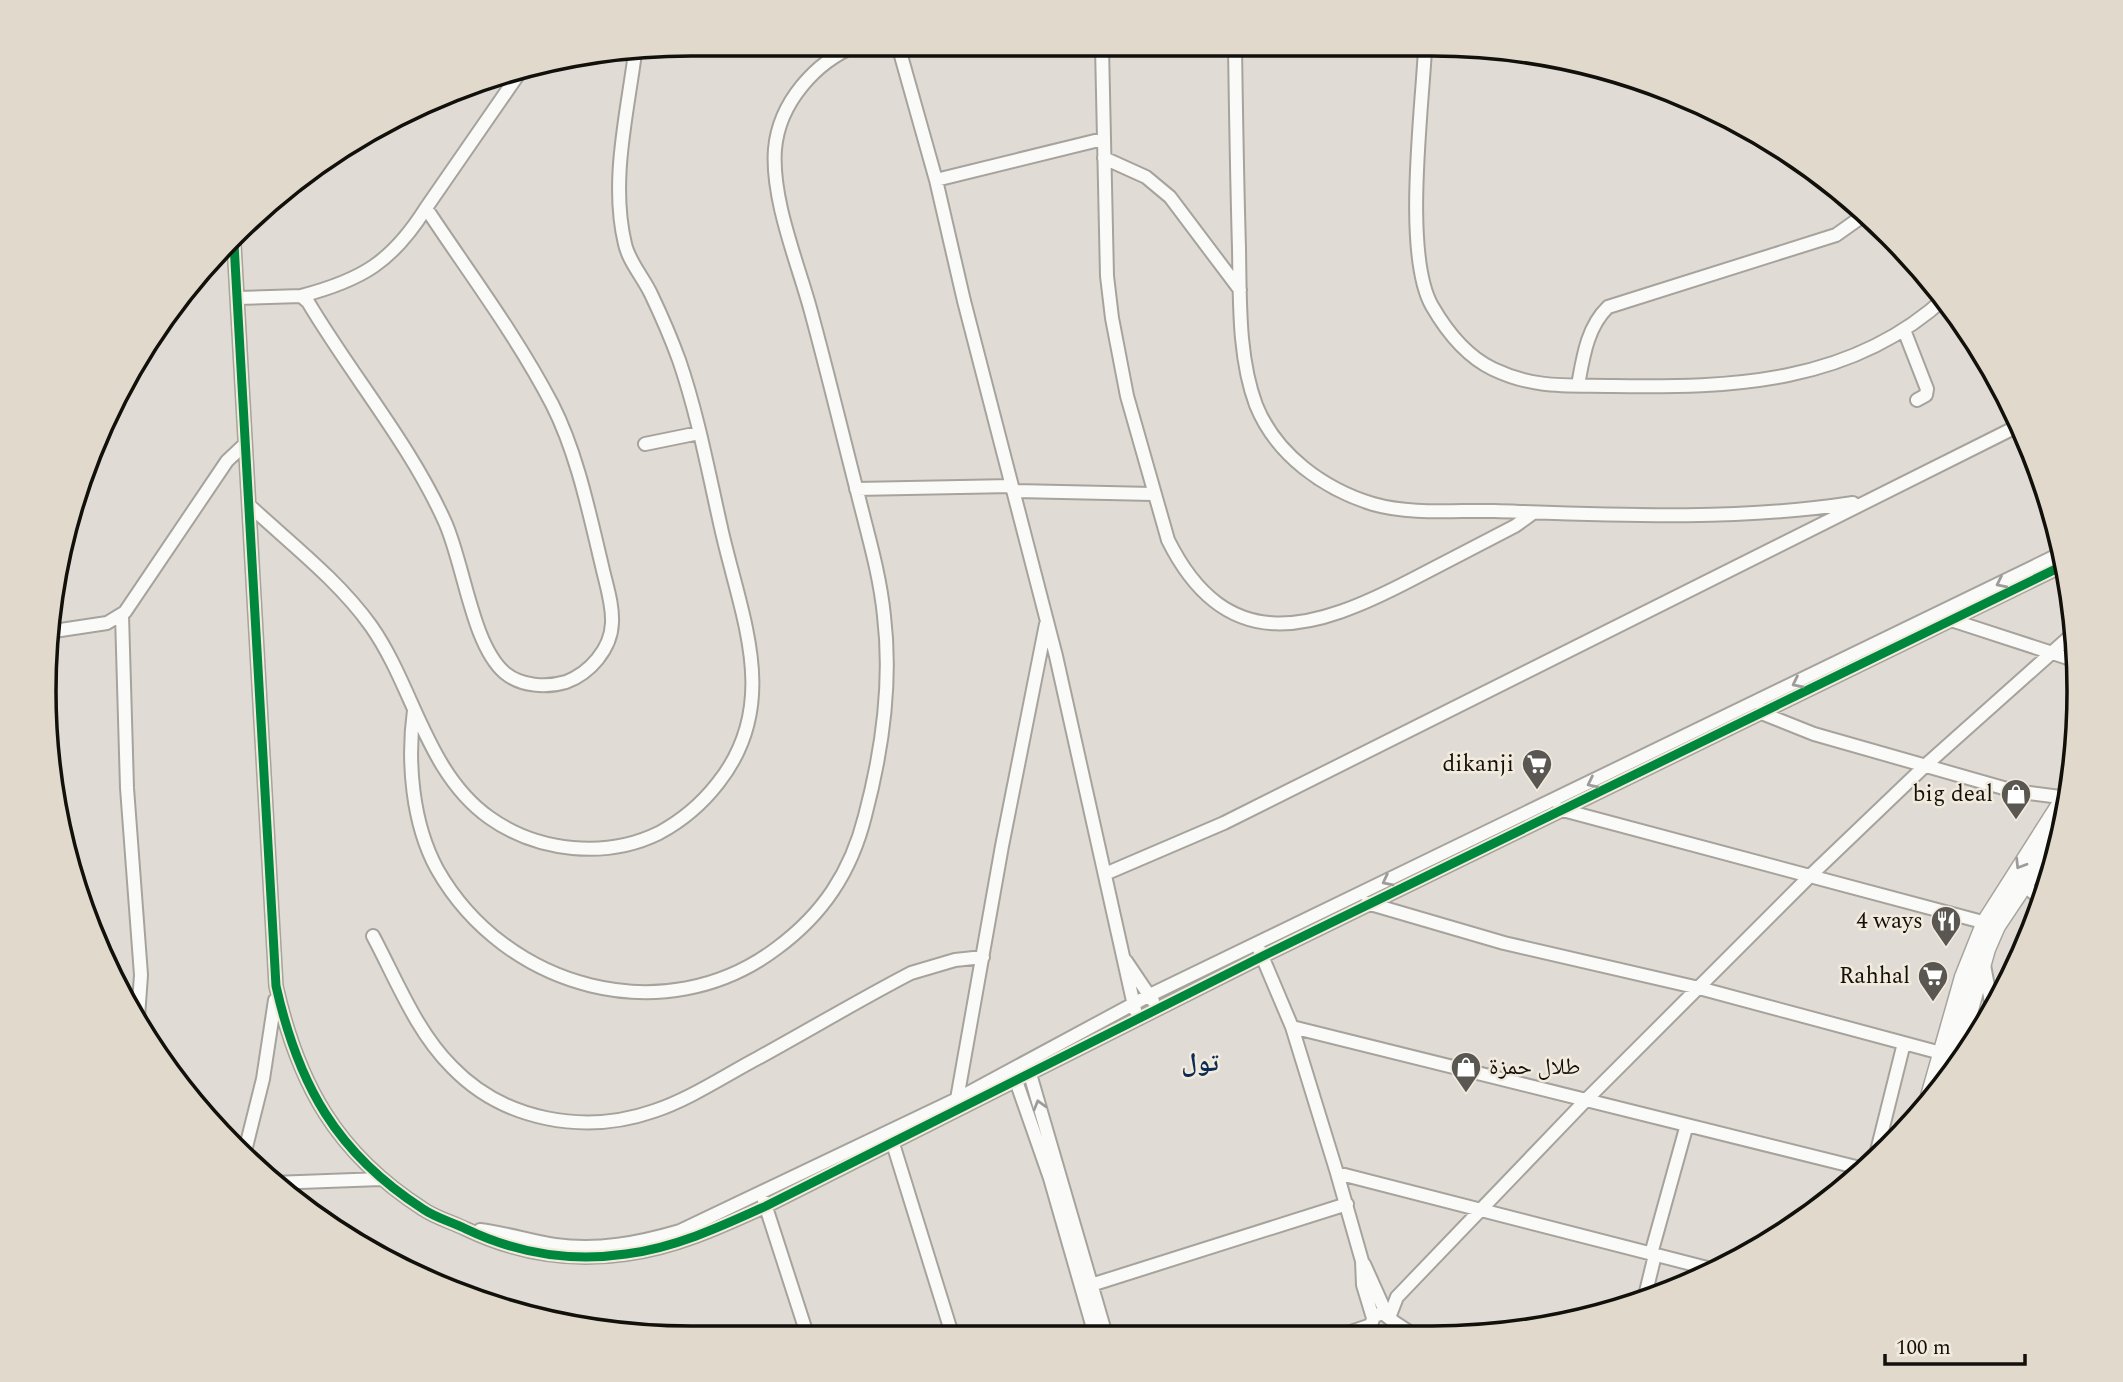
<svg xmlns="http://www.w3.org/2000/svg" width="2123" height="1382" viewBox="0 0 2123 1382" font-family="Spectral,'Noto Naskh Arabic',serif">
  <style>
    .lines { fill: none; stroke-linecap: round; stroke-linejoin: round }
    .minor-casing { stroke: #a6a39d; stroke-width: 16 }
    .major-casing { stroke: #a6a39d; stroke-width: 19 }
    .minor { stroke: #fafaf9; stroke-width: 12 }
    .major { stroke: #fafaf9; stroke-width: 16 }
    .cycleway-casing { stroke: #f2ebdd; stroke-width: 13 }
    .cycleway { stroke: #00873e; stroke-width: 9 }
    .oneway { stroke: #9d9c9a }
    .labels { text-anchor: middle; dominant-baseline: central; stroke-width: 5; stroke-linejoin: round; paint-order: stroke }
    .poi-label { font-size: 23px; fill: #12100b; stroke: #f2ebdd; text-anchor: end }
    .quarter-label { font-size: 26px; font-weight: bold; fill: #0b2d54; stroke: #f2ebdd }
    .rim { fill: none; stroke: #12100b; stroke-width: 3.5 }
  </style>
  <rect width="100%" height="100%" fill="#e0dcd5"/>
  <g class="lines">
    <!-- minor casing -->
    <g class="minor-casing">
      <path id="minor" d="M898,45L936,180L964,301L1056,656L1135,1010
        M1102,47L1107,276L1112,318L1127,396L1168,540C1227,659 1315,630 1411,580C1446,562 1480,544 1515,526L1533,513
        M1235,47C1236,114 1237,181 1239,248C1240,299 1238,357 1256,405C1276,455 1324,489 1373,504C1411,515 1456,510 1495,511C1613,515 1736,521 1853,503
        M1425,49C1422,110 1403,255 1432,306C1447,332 1466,356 1493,369C1535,389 1568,385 1612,386C1732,388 1852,384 1946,297
        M1104,158L1146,177L1170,197L1240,290
        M936,180L1103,139
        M234,244L276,986C298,1084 336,1153 423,1209C436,1218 452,1222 466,1229C516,1253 571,1262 626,1254C675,1248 722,1226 766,1206L1263,956L2064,565
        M301,296C362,280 392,262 426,208
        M237,298L301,296L308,302C352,376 410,444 445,522C464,564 472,645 505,673C521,686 546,688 566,682C590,673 611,649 612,623C613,604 606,584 602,566C589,512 577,453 552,404C516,335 469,273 426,208L520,72
        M1904,330L1927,389L1926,395L1917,400
        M1578,385C1583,358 1587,327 1608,307L1836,235L1867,213
        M645,444L699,433
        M856,489L1012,486
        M1013,491L1153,494
        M250,506C290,543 339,581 371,626C414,687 426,773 490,818C538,852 606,859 659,833C683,820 701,805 718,783C781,704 742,619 722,532C709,475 698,415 679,360C671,338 661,315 651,294C643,277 629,262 625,244C610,182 627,115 635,53
        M122,615L127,788L141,975L138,1017
        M1948,619L2077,661
        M54,631L107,623L125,612L227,461L245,444
        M414,710C407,761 412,823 437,869C505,989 665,1033 777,948C823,914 851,872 865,816C882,752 892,682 884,616C880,575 868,535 858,495C842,433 827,370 810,308C797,261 771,198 775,149C779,103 815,62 857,45
        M1762,710L1764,714L1814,734L2014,791L2068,798
        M1559,809L1990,924
        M1105,874L1224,823L2020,425
        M2024,885L2044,902
        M1367,903L1504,943L1699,988L1941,1053
        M373,936C397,981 416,1031 452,1067C504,1121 585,1135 654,1111C690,1099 724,1076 758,1058C809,1030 859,1000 911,973L955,960L983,957
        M1259,949L1292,1027L1337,1173L1362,1261L1363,1285L1373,1318
        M1126,961L1153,1001
        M1984,965L1993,1013
        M1292,1027L1864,1169
        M1030,1074L1106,1335
        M1014,1075L1050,1178L1095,1335
        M957,1099L1002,846L1046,624
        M890,1134L952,1334
        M244,1155L263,1079L275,1000
        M1875,1159L1904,1043
        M1337,1173L1719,1271
        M273,1183L381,1179
        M764,1201L807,1334
        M480,1230C505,1233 530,1241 555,1245C598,1251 639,1243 680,1231L957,1099L1150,995L2062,553
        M1651,1254L1686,1128
        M1364,1264L1386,1313
        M1091,1285L1347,1204
        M1644,1300L1655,1255
        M1390,1315L1397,1297L1587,1099L1811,875L1927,764L2075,632
        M1394,1322L1417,1337
        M1339,1336L1371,1325
        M1382,1336L1374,1332L1371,1325L1374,1316L1383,1313L1394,1322L1391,1333L1384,1336"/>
    </g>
    <!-- major casing -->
    <g class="major-casing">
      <path id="major" d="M1953,1070L1987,949L1997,926L2061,830
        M1926,1107L1963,977L1985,922L2071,787"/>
    </g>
    <!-- minor -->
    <use href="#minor" class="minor"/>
    <!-- major -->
    <use href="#major" class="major"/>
    <!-- cycleway casing -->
    <g class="cycleway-casing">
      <path id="cycleway" d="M234,244L276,986C298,1084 336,1153 423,1209C436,1218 452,1222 466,1229C516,1253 571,1262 626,1254C675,1248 722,1226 766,1206L1263,956L2064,565"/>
    </g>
    <!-- cycleway -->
    <use href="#cycleway" class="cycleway"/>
  </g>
  <!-- one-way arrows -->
  <defs><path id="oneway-chevron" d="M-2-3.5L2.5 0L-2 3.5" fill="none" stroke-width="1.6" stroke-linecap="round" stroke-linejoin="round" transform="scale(1.75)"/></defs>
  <g class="oneway">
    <use href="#oneway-chevron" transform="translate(2001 583) rotate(154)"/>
    <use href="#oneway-chevron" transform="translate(1797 683) rotate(154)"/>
    <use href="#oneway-chevron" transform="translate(1592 783) rotate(154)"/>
    <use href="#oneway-chevron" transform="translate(2020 864) rotate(122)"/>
    <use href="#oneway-chevron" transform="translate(1387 881) rotate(153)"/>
    <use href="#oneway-chevron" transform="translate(1039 1105) rotate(-106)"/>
  </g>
  <!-- icons -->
  <defs>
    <g id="supermarket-pin" transform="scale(1.575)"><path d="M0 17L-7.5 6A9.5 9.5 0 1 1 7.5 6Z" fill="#5a5752" stroke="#f2ebdd"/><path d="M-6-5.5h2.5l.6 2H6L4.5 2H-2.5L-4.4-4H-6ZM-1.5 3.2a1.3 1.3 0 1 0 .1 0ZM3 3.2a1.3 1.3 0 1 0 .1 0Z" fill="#fff"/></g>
    <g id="shop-pin" transform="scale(1.575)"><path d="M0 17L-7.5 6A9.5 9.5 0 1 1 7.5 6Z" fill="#5a5752" stroke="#f2ebdd"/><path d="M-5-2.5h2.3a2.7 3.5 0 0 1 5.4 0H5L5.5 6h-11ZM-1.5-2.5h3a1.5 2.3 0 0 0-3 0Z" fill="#fff"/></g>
    <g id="restaurant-pin" transform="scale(1.575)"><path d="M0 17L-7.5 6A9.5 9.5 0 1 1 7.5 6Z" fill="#5a5752" stroke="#f2ebdd"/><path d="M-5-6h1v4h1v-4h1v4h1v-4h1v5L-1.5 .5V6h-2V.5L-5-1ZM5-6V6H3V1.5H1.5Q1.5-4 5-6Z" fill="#fff"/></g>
  </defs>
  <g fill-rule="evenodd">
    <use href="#supermarket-pin" x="1537" y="764"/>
    <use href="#shop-pin" x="2016" y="794"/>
    <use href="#restaurant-pin" x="1946" y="921"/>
    <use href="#supermarket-pin" x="1933" y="976"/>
    <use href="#shop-pin" x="1466" y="1067"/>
  </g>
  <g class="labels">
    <!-- poi labels -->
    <g class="poi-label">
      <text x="1514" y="764">dikanji</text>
      <text x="1993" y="794">big deal</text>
      <text x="1923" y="921">4 ways</text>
      <text x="1910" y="976">Rahhal</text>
      <text x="1489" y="1067" text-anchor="start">طلال حمزة</text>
    </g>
    <!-- quarter labels -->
    <g class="quarter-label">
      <text x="1200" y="1063">تول</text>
    </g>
  </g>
  <!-- crop -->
  <path d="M0 0H2123V1382H0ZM691 56H1432A635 635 0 0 1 2067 691V691A635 635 0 0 1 1432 1326H691A635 635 0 0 1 56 691V691A635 635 0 0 1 691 56Z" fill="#e0d9cc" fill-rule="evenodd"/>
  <path class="rim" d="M691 56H1432A635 635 0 0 1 2067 691V691A635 635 0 0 1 1432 1326H691A635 635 0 0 1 56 691V691A635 635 0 0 1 691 56Z"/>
  <!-- scale -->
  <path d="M1885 1354v10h140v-10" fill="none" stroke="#12100b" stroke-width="3.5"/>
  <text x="1896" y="1354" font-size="21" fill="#12100b" stroke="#f2ebdd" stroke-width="5" paint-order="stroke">100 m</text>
</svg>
